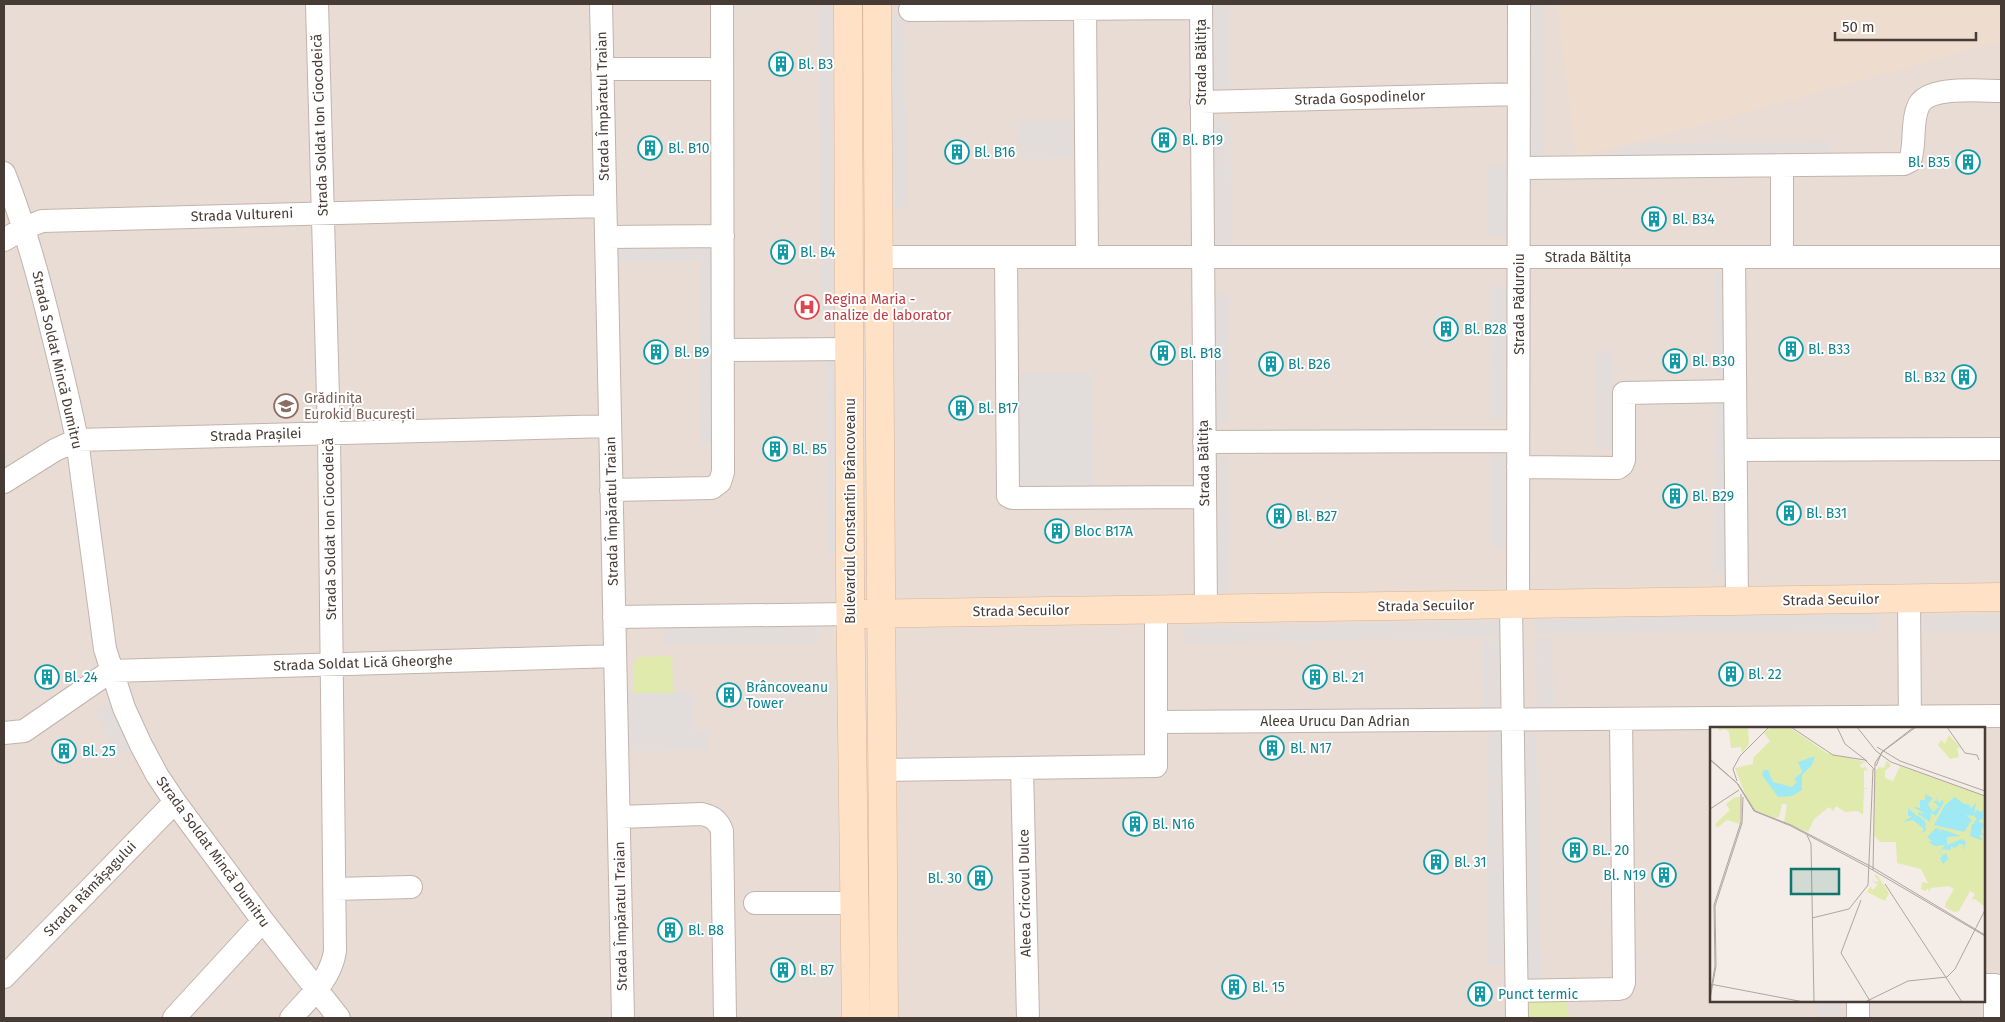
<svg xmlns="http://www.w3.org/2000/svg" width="2005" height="1022" viewBox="0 0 2005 1022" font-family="'Fira Sans',sans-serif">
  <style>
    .residential { fill: #e8dcd4; fill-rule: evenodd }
    .education { fill: #eeddcf }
    .green { fill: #e0eaad }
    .parking { fill: #e2dddb }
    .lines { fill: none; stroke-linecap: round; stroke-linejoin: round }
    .street-casing { stroke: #c3b4ab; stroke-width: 24 }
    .secondary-casing { stroke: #d9b496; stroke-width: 29 }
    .street { stroke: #fff; stroke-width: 22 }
    .secondary { stroke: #ffe1c5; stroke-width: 28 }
    .labels { text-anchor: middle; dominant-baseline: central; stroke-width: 4; stroke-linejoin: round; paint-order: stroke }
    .street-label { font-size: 14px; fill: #473b35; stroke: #fff }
    .culture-label { font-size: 14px; fill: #0d838f; stroke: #fff; text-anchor: start }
    .health-label { font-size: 14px; fill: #be3a42; stroke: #fff; text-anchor: start }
    .education-label { font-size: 14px; fill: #785e54; stroke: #fff; text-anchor: start }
    .inset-road { fill: none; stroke: #afa59f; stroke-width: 1 }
    .view { fill: #0f766e; fill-opacity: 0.15; stroke: #0f766e; stroke-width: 2.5 }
    .inset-edge { fill: none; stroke: #473b35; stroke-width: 2.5 }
  </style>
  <rect width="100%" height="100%" fill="#f4ece6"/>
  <!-- residential -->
  <path class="residential" d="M4,4H2001V1018H4ZM1711,728H1984V1001H1711Z"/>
  <!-- education -->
  <path class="education" d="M1557,4H2001V41L1696,126L1576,157Z"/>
  <!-- green -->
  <path class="green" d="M672,656L673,693H633V667L636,659L639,657Z
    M1517,991L1566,1001L1569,1018H1517Z"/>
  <!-- parking -->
  <path class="parking" d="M819,4H844L847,312L822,313Z
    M1212,4H1229L1230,89H1213Z
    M1528,4H1544L1543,156H1527Z
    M904,16L906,207L884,208L883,17Z
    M1023,120H1079V157L1023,159L1016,141Z
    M1213,121H1230L1232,245L1215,246Z
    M1830,142V157L1612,160V152L1639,144Z
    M1487,166H1507L1509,235H1488Z
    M719,248L720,445H702L701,261H617V249Z
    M1728,272L1729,376H1715L1714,273Z
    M1489,287H1505V420H1490Z
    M1214,294H1227L1228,423L1215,424Z
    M1612,351L1613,449H1598L1597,351Z
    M825,361H844L846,552H827Z
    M1092,372L1093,491L1015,492V373Z
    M1715,400H1729V573H1714Z
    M1490,454H1507V547H1491Z
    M1228,455L1230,591H1215L1213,456Z
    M1878,614V630L1536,634V618Z
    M2001,615V631L1924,632V616Z
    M1499,621V637L1185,643L1184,627Z
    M817,627V643L663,644V628Z
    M1552,638L1553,710H1537L1536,639Z
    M1482,641H1499L1500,710H1483Z
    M693,692L694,732H707L708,749L628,751L627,694Z
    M112,702L135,746L118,755L95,712Z
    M1487,733H1504L1507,964L1488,965Z
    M1521,734H1536L1541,981H1526Z
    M1818,1001H1841V1018H1818Z"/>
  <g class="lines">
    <!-- street casing -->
    <g class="street-casing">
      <path id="street" d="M601,4L623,1018
        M1201,4L1206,608
        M1085,9L1087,257
        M910,10L1201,8
        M602,69H722
        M1201,102L1519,94
        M1782,166V257
        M1519,168L1904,164L1910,161C1916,143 1911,123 1918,107C1926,85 1982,91 2001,91
        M4,173C25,225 39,278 52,332C61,368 70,404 77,440L105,649L124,708L141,745L157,775L175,802L263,921L339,1018
        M606,237L723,236
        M4,240L24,228L42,221L605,206
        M878,257H2001
        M1006,257L1008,496L1012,498L1204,497
        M1734,257L1737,601
        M723,350L849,349
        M1204,442L1518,441
        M1736,450L2001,449
        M1518,467L1618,468L1622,465L1624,460V393L1735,391
        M4,482L55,450L77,440L610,426
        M611,490L712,488L720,482L723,472L722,4
        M1909,599L1910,728
        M1518,604L1519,4
        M1511,605L1517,1018
        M614,617L851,614
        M1156,722L2001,716
        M4,733L24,731L111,671L615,656
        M1022,768L1028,1018
        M882,770L1156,766V609
        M619,817L702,814C713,817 718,820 722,831L725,1018
        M335,889L411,887
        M755,903H855
        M4,977L175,802
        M1984,985H1995V1018
        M1517,991L1618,989L1622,988L1624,983L1621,719
        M1858,1001V1018
        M174,1018L263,921
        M291,1018C309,998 331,979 335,951L329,433L317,4"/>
    </g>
    <!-- secondary casing -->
    <g class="secondary-casing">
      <path id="secondary" d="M848,4L850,582L856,1018
        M877,4L884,1018
        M851,614L2001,597"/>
    </g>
    <!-- street -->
    <use href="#street" class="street"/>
    <!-- secondary -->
    <use href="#secondary" class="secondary"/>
  </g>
  <!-- icons -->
  <defs>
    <g id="building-ring" transform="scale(1.25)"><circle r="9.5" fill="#fff" stroke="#0f9aa8" stroke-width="1.5"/><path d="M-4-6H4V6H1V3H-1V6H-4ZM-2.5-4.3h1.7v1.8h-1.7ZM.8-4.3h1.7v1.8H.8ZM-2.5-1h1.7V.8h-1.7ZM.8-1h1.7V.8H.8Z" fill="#0f9aa8"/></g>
    <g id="hospital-ring" transform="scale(1.25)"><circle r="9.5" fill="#fff" stroke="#e0444e" stroke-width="1.5"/><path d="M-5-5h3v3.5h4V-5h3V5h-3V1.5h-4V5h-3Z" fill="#e0444e"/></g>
    <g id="school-ring" transform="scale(1.25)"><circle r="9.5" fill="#fff" stroke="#8d6e63" stroke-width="1.5"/><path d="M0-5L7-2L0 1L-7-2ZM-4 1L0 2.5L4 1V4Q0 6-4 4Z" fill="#8d6e63"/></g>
  </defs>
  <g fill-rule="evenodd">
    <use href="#building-ring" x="781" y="64"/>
    <use href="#building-ring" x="1164" y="140"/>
    <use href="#building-ring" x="650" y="148"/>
    <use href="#building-ring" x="957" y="152"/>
    <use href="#building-ring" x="1968" y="162"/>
    <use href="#building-ring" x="1654" y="219"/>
    <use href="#building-ring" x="783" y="252"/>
    <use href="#hospital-ring" x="807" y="307"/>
    <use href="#building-ring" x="1446" y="329"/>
    <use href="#building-ring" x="1791" y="349"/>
    <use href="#building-ring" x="656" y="352"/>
    <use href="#building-ring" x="1163" y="353"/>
    <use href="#building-ring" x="1675" y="361"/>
    <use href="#building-ring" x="1271" y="364"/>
    <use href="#building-ring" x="1964" y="377"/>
    <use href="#school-ring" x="286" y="406"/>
    <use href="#building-ring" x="961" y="408"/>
    <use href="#building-ring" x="775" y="449"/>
    <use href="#building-ring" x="1675" y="496"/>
    <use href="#building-ring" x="1789" y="513"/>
    <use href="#building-ring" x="1279" y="516"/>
    <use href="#building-ring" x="1057" y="531"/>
    <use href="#building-ring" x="1731" y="674"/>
    <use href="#building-ring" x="47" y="677"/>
    <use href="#building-ring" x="1315" y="677"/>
    <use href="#building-ring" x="729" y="695"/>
    <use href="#building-ring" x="1272" y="748"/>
    <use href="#building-ring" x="64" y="751"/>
    <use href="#building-ring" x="1135" y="824"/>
    <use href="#building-ring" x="1575" y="850"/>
    <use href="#building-ring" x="1436" y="862"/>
    <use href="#building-ring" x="1664" y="875"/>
    <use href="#building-ring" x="980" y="878"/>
    <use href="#building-ring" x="670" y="930"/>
    <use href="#building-ring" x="783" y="970"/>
    <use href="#building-ring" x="1234" y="987"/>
    <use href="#building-ring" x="1480" y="994"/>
  </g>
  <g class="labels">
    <!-- street labels -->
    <g class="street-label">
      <text transform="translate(1201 62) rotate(-90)">Strada Băltița</text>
      <text transform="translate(1360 98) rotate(-2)">Strada Gospodinelor</text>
      <text transform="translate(603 106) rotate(-91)">Strada Împăratul Traian</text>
      <text transform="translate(320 125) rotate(-92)">Strada Soldat Ion Ciocodeică</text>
      <text transform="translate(242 215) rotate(-2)">Strada Vultureni</text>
      <text x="1588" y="257">Strada Băltița</text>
      <text transform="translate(1519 304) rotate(-90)">Strada Păduroiu</text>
      <text transform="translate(57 360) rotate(77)">Strada Soldat Mincă Dumitru</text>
      <text transform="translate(256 435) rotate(-2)">Strada Prașilei</text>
      <text transform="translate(1204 463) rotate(-91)">Strada Băltița</text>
      <text transform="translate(612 511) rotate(-91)">Strada Împăratul Traian</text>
      <text transform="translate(850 511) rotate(-90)">Bulevardul Constantin Brâncoveanu</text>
      <text transform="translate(330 529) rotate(-91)">Strada Soldat Ion Ciocodeică</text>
      <text transform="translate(1831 600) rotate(-1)">Strada Secuilor</text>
      <text transform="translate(1426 606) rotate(-1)">Strada Secuilor</text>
      <text transform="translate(1021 611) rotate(-1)">Strada Secuilor</text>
      <text transform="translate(363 663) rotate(-2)">Strada Soldat Lică Gheorghe</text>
      <text x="1335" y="721">Aleea Urucu Dan Adrian</text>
      <text transform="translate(213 852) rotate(54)">Strada Soldat Mincă Dumitru</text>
      <text transform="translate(90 889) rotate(-46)">Strada Rămășagului</text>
      <text transform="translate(1025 893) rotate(-91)">Aleea Cricovul Dulce</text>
      <text transform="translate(621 916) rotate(-91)">Strada Împăratul Traian</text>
    </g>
    <!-- culture labels -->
    <g class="culture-label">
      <text x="798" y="64">Bl. B3</text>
      <text x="1182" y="140">Bl. B19</text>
      <text x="668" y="148">Bl. B10</text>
      <text x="974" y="152">Bl. B16</text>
      <text x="1950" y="162" text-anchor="end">Bl. B35</text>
      <text x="1672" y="219">Bl. B34</text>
      <text x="800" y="252">Bl. B4</text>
      <text x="1464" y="329">Bl. B28</text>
      <text x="1808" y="349">Bl. B33</text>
      <text x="674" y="352">Bl. B9</text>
      <text x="1180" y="353">Bl. B18</text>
      <text x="1692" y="361">Bl. B30</text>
      <text x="1288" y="364">Bl. B26</text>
      <text x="1946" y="377" text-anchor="end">Bl. B32</text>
      <text x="978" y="408">Bl. B17</text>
      <text x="792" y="449">Bl. B5</text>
      <text x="1692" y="496">Bl. B29</text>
      <text x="1806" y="513">Bl. B31</text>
      <text x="1296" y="516">Bl. B27</text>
      <text x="1074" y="531">Bloc B17A</text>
      <text x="1748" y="674">Bl. 22</text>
      <text x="64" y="677">Bl. 24</text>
      <text x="1332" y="677">Bl. 21</text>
      <text x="746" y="687">Brâncoveanu<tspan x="746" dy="16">Tower</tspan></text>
      <text x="1290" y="748">Bl. N17</text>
      <text x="82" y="751">Bl. 25</text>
      <text x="1152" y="824">Bl. N16</text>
      <text x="1592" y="850">BL. 20</text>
      <text x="1454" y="862">Bl. 31</text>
      <text x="1646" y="875" text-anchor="end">Bl. N19</text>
      <text x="962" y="878" text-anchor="end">Bl. 30</text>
      <text x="688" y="930">Bl. B8</text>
      <text x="800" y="970">Bl. B7</text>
      <text x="1252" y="987">Bl. 15</text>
      <text x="1498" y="994">Punct termic</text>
    </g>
    <!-- health labels -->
    <g class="health-label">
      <text x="824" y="299">Regina Maria -<tspan x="824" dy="16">analize de laborator</tspan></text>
    </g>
    <!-- education labels -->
    <g class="education-label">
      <text x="304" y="398">Grădinița<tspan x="304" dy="16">Eurokid București</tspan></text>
    </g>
  </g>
  <!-- overview -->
  <g transform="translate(1710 727)">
    <rect width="275" height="275" fill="#f4ece6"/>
    <path d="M7,0H38L39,17L32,26L31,20L21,21L19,5L15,2L9,4ZM61,0H79L117,26L156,35L150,38L151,41L156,40L158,44L154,43V61L159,62H154L153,88L148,84L135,85L126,79L123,84L119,80L104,92L98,105L74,95L77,77H72L69,90L65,91L45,84L37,72L25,41L43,37V31L60,14L54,6ZM239,8L250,20L247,22L249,30L240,32L228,18L231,13L235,17ZM177,33L181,39L175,44V51L183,54L190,39L275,69V180L265,172L261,173L265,167L260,164L249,184L244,185L235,180L236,174L242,176L237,174L244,162L239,159L221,161L219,165L218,161L215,164L211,162L212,155L218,156L211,142L187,136L186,115H170L164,108L165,45L169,40L174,41ZM25,70H30V97L17,93L7,101L5,97L20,83L16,77ZM164,148H167L179,166L175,174L157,165L161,159L162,163L165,161L170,154L167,157L163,155V151L164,155L169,154Z" fill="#e0eaad"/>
    <path d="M105,29L102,38L92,48V63L82,69L68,70L52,48L54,43H58L63,55L82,60L87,55L84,52L92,45L88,35ZM215,67L223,71L218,77L223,85L229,80L223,74H227L226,69L229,76L232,73L234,75L226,89L221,86L220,95L208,87L209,85L213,87L214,86L203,80L210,81V73H215ZM245,70L254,77H259L261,82L266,75L264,88L266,83L272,85L273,82V92L268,94L274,97L271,105L274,108H269L273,114L260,109L262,97H266L263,96L267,92L264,89L256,88L262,93L254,105L224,98L235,78ZM198,81L206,88L204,92L207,88L215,94L216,104L211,106L214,102L203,93L193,95L202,89H198ZM226,101L230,102V107L231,102L251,109L237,110V118L252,112L256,115L253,125L254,118L250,117L245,121L241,119V123L232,122L230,125L233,128L236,126L238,132L233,137L230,131L233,129L229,125L235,118L224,119L217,114L223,115L217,110Z" fill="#9fe9f4"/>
    <path class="inset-road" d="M81,0L123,28L155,33L165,43M127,0L135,17L157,34M147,0L166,24L181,35L275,69M237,0L255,26L267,28L269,33M167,20L190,34L275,64M0,32L28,57L45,84L81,98L162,140L275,208M0,33L27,56L44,84L81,99L156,139L275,209M166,39L172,25L206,0M27,54L23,42L30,29L59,0M0,82L29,63M97,108L101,117L104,275M163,143L165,36L173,24L204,0M175,157L252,275M151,173L131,226L160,274M102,191L139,182L158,158L163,42M0,257L94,275M0,269L5,239L4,178L31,95V67M0,272L6,239L5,179L32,96L33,70M155,275L198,254L237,250L245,242L275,183"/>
    <path class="view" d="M81,142H129V167H81Z"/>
    <rect width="275" height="275" class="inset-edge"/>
  </g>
  <!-- border -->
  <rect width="2005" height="1022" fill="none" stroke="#473b35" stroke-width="10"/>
  <!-- scale -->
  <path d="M1835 32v8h141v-8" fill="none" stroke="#473b35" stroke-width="2.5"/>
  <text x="1842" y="32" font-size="15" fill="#473b35" stroke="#ffffff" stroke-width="4" paint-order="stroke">50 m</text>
</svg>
